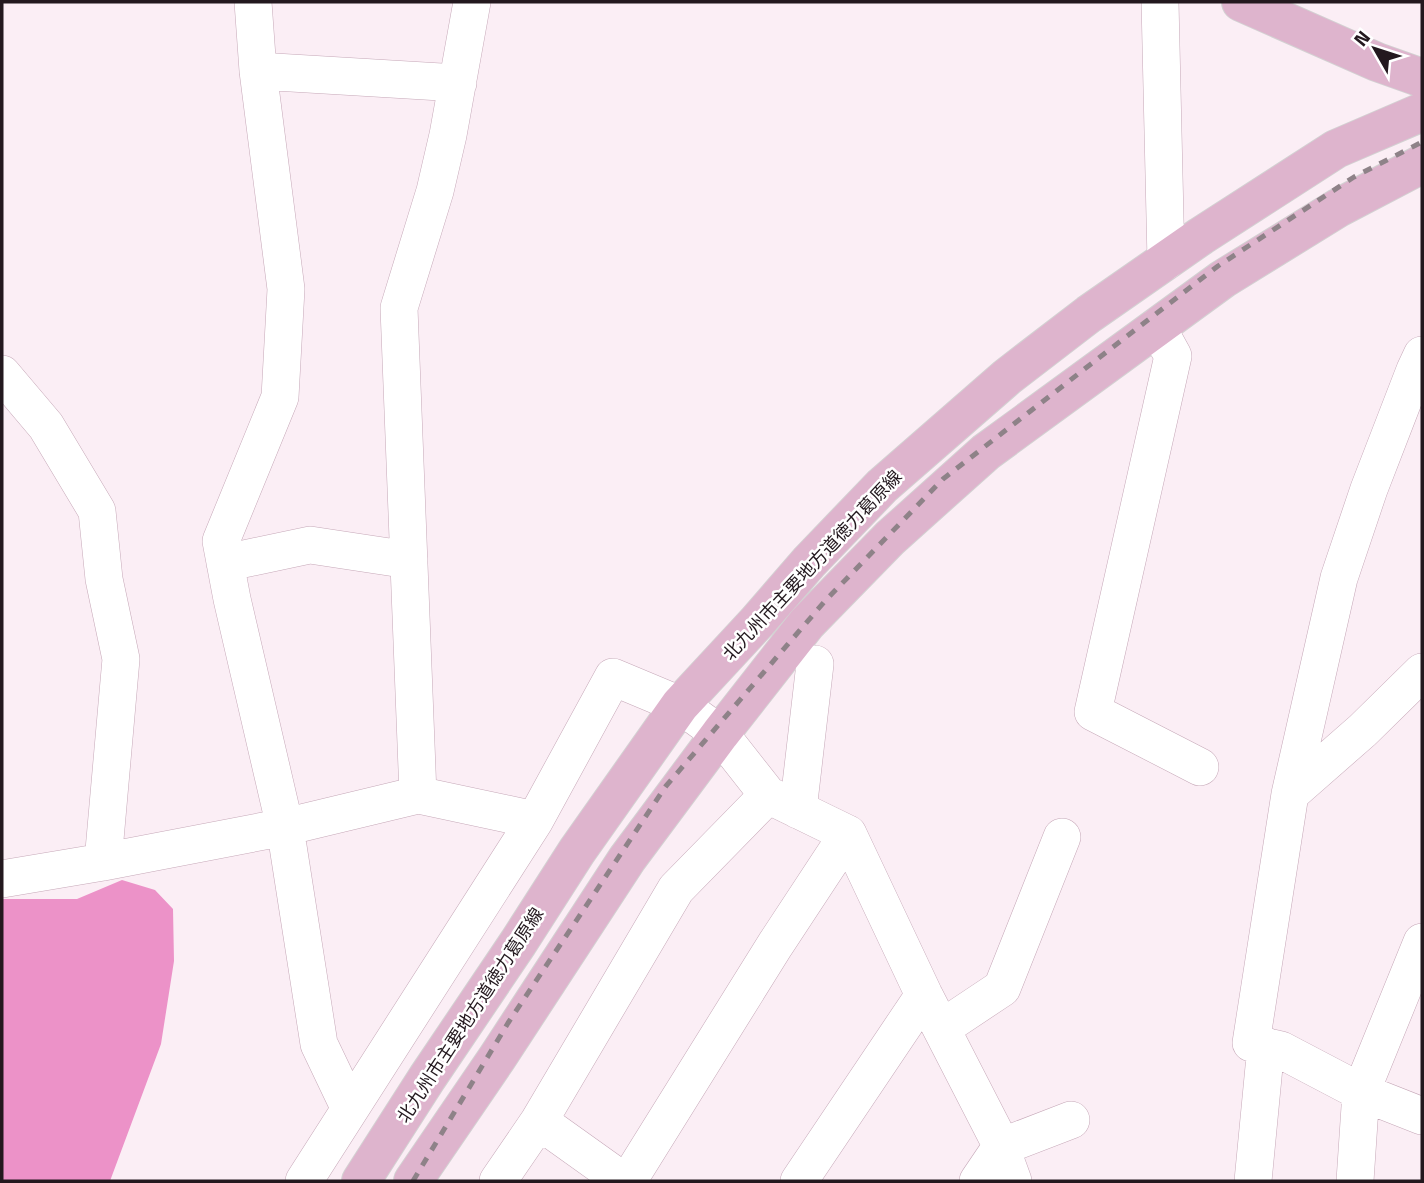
<svg xmlns="http://www.w3.org/2000/svg" width="1424" height="1183" viewBox="0 0 1424 1183" font-family="'Titillium Web','Noto Sans JP',sans-serif">
  <style>
    .forest { fill: #ec92c8 }
    .lines { fill: none; stroke-linecap: round; stroke-linejoin: round }
    .minor-casing { stroke: #c6a8b8; stroke-width: 38 }
    .major-casing { stroke: #d3d1d2; stroke-width: 40 }
    .minor { stroke: #fff; stroke-width: 37 }
    .major { stroke: #deb4cd; stroke-width: 38 }
    .rail { stroke: #8e8288; stroke-width: 5; stroke-dasharray: 9 9; stroke-linecap: butt }
    .labels { text-anchor: middle; dominant-baseline: central; stroke-width: 5; stroke-linejoin: round; paint-order: stroke }
    .street-label { font-size: 18px; fill: #23181e; stroke: #fff }
  </style>
  <rect width="100%" height="100%" fill="#fbeef5"/>
  <!-- forest -->
  <path class="forest" d="M122,880L155,890L173,909L174,961L161,1044L110,1181H2V899H77Z"/>
  <g class="lines">
    <!-- minor casing -->
    <g class="minor-casing">
      <path id="minor" d="M253,2L258,71L286,289L280,397L221,541L232,599L285,827L319,1044L350,1109
        M1160,2L1166,261
        M258,71L458,83
        M1157,327L1173,356L1093,712L1200,767
        M1422,355L1415,370L1369,489L1339,578L1290,794L1251,1043L1281,1050L1361,1092L1422,1116
        M2,374L46,426L97,511L104,579L121,659L103,862
        M225,563L310,545L409,560
        M1290,794L1363,730L1422,672
        M418,795L399,308L435,191L448,135L472,2
        M798,810L815,664
        M2,879L103,862L285,827L418,795L535,820L613,677L680,705L720,734L768,795L848,834L924,995L997,1137L1013,1181
        M942,1028L1002,988L1062,837
        M539,1121L623,1181
        M304,1181L535,820
        M498,1181L539,1121L676,889L768,795
        M628,1181L775,945L848,834
        M799,1181L924,995
        M978,1181L1001,1147L1071,1120
        M1253,1181L1266,1046
        M1355,1181L1361,1092L1422,942"/>
    </g>
    <!-- major casing -->
    <g class="major-casing">
      <path id="major" d="M1241,2L1377,62L1422,78
        M361,1181L427,1078L518,943L577,851L680,705L757,622L809,562L882,486L1007,377L1089,314L1201,236L1336,149L1422,112
        M413,1181L497,1058L627,859L720,734L807,623L890,538L986,452L1223,279L1338,208L1422,164"/>
    </g>
    <!-- minor -->
    <use href="#minor" class="minor"/>
    <!-- major -->
    <use href="#major" class="major"/>
    <!-- rail -->
    <path class="rail" d="M413,1181L508,1023L666,786L825,601L943,479L1091,364L1218,266L1354,177L1422,142"/>
  </g>
  <g class="labels">
    <!-- street labels -->
    <g class="street-label">
      <text transform="translate(812 565) rotate(-47)">北九州市主要地方道徳力葛原線</text>
      <text transform="translate(470 1015) rotate(-57)">北九州市主要地方道徳力葛原線</text>
    </g>
  </g>
  <!-- border -->
  <rect width="1424" height="1183" fill="none" stroke="#23181e" stroke-width="7"/>
  <!-- north arrow -->
  <g transform="translate(1375 49) rotate(309)" stroke="#ffffff" stroke-width="5" paint-order="stroke">
  <path d="M0-5L12 26L0 18L-12 26Z" fill="#23181e"/>
  <text y="-10" font-size="19" font-weight="bold" text-anchor="middle" fill="#23181e">N</text>
  </g>
</svg>
